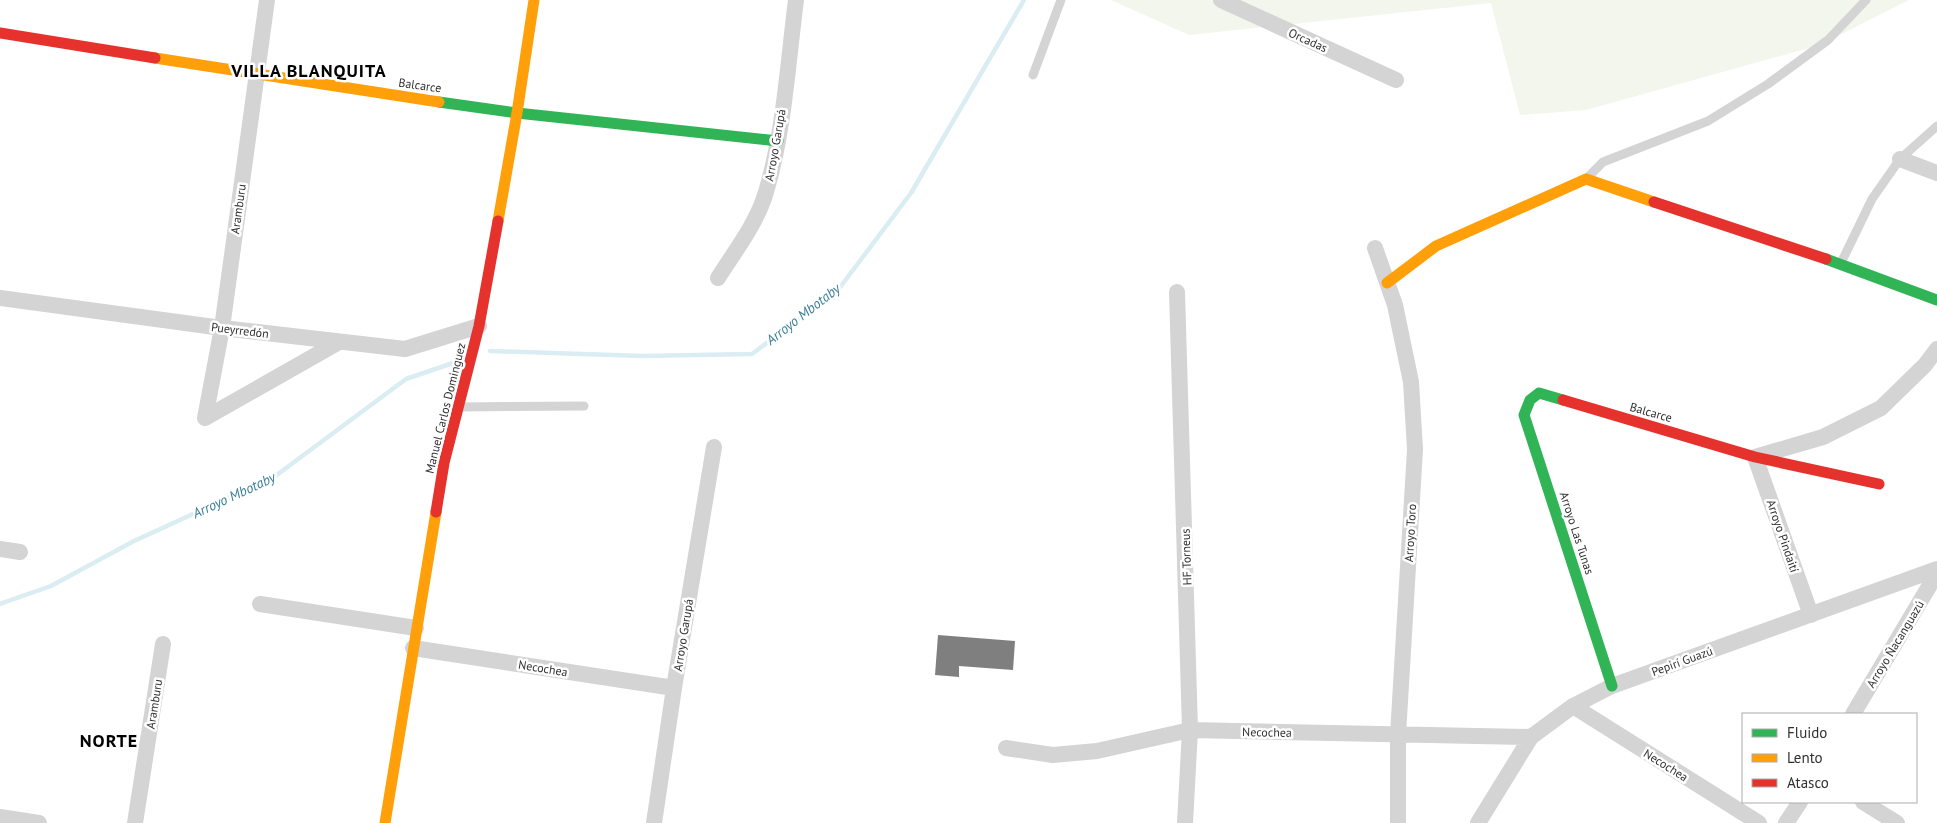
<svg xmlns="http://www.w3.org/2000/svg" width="1937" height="823" viewBox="0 0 1937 823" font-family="'PT Sans',sans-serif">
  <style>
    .green { fill: #f3f6ed }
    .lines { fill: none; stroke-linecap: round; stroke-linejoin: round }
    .stream { stroke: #daedf3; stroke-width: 4.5 }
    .building { fill: #7f7f7f }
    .lane { stroke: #d4d4d4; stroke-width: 9 }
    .street { stroke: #d4d4d4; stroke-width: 16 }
    .fast { stroke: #30b455; stroke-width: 11 }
    .slow { stroke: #ff9f0a; stroke-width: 11 }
    .jam { stroke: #e5322d; stroke-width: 11 }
    .labels { text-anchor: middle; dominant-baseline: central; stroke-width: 5; stroke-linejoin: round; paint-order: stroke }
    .street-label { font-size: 12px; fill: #303030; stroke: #fff }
    .water-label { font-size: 14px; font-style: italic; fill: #3a7f97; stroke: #fff }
    .district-label { font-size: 18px; font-weight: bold; letter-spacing: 1px; fill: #000; stroke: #fff }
  </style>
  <rect width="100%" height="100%" fill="#fff"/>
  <!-- green -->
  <path class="green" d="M1111,0H1909L1820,45L1586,110L1520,115L1491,3L1189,35Z"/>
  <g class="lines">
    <!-- stream -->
    <path class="stream" d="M490,351L642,356L752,354L838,290L911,193L1024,0
      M0,604L51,586L134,541L274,477L406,379L453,363"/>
  </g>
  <!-- building -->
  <path class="building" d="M938,635L1015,641L1013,670L959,666V677L935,675Z"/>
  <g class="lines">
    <!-- lane -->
    <path class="lane" d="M1033,75L1061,0
      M1588,177L1603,162L1708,121L1768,84L1828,40L1866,0
      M1841,263L1872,199L1900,159L1937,126
      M458,407L584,406"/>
    <!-- street -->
    <path class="street" d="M1221,0L1396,80
      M1900,159L1937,173
      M1375,248L1395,305L1411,382L1415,449L1398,735V823
      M718,278C735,251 757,223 766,192C784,132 788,62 796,0
      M1177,292L1190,730L1185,823
      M0,298L222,328L405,349L479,326
      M205,418L222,328L267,0
      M205,418L339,342
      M0,549L20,552
      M260,604L416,628
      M1811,615L1755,457L1823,437L1881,408L1925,365L1937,349
      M413,648L674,688
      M1573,706L1759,823
      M1853,714L1937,573
      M1006,748L1053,755L1097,751L1190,730L1531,737
      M1863,802L1897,823
      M0,817L39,823
      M135,823L163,644
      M654,823L674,688L714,447
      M1478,823L1531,737L1573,706L1612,686L1937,569
      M1786,823L1800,802"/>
    <!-- fast -->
    <path class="fast" d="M439,102L517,113L778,141
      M1826,259L1937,300
      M1563,400L1539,393L1530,400L1524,415L1612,686"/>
    <!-- slow -->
    <path class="slow" d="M155,58L439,102
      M498,221L517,113L534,0
      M1387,283L1436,246L1586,179L1654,202
      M385,823L436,512"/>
    <!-- jam -->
    <path class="jam" d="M0,33L155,58
      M1654,202L1826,259
      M1563,400L1755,457L1879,484
      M436,512L444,463L479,326L498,221"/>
  </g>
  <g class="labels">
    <!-- street labels -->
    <g class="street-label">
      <text transform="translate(1308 40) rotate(24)">Orcadas</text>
      <text transform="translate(420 85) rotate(8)">Balcarce</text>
      <text transform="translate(775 145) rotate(-80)">Arroyo Garupá</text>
      <text transform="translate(238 209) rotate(-82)">Aramburu</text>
      <text transform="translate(240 330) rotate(7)">Pueyrredón</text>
      <text transform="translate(445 408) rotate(-76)">Manuel Carlos Dominguez</text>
      <text transform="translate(1651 412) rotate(16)">Balcarce</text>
      <text transform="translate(1410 533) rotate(-87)">Arroyo Toro</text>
      <text transform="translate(1577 533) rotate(72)">Arroyo Las Tunas</text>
      <text transform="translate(1783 536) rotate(71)">Arroyo Pindaití</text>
      <text transform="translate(1186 557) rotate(-92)">HF Torneus</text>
      <text transform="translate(683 635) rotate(-81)">Arroyo Garupá</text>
      <text transform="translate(1895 644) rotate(-59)">Arroyo Ñacanguazú</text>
      <text transform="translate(1682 661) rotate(-20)">Pepirí Guazú</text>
      <text transform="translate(543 668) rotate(9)">Necochea</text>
      <text transform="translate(154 704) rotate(-81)">Aramburu</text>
      <text transform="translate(1267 732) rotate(1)">Necochea</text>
      <text transform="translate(1666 765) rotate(32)">Necochea</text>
    </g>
    <!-- water labels -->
    <g class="water-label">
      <text transform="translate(803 314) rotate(-38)">Arroyo Mbotaby</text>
      <text transform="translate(234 495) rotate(-25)">Arroyo Mbotaby</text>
    </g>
    <!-- district labels -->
    <g class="district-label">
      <text x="309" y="70">VILLA BLANQUITA</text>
      <text x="109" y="740">NORTE</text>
    </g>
  </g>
  <!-- legend -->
  <rect x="1742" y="713" width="175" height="90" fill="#ffffff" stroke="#acacac"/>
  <rect x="1752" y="729" width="25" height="8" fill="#30b455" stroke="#acacac"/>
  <text x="1787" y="738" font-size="15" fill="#303030">Fluido</text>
  <rect x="1752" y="754" width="25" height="8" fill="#ff9f0a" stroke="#acacac"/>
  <text x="1787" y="763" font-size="15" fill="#303030">Lento</text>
  <rect x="1752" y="779" width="25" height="8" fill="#e5322d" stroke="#acacac"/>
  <text x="1787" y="788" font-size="15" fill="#303030">Atasco</text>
</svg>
